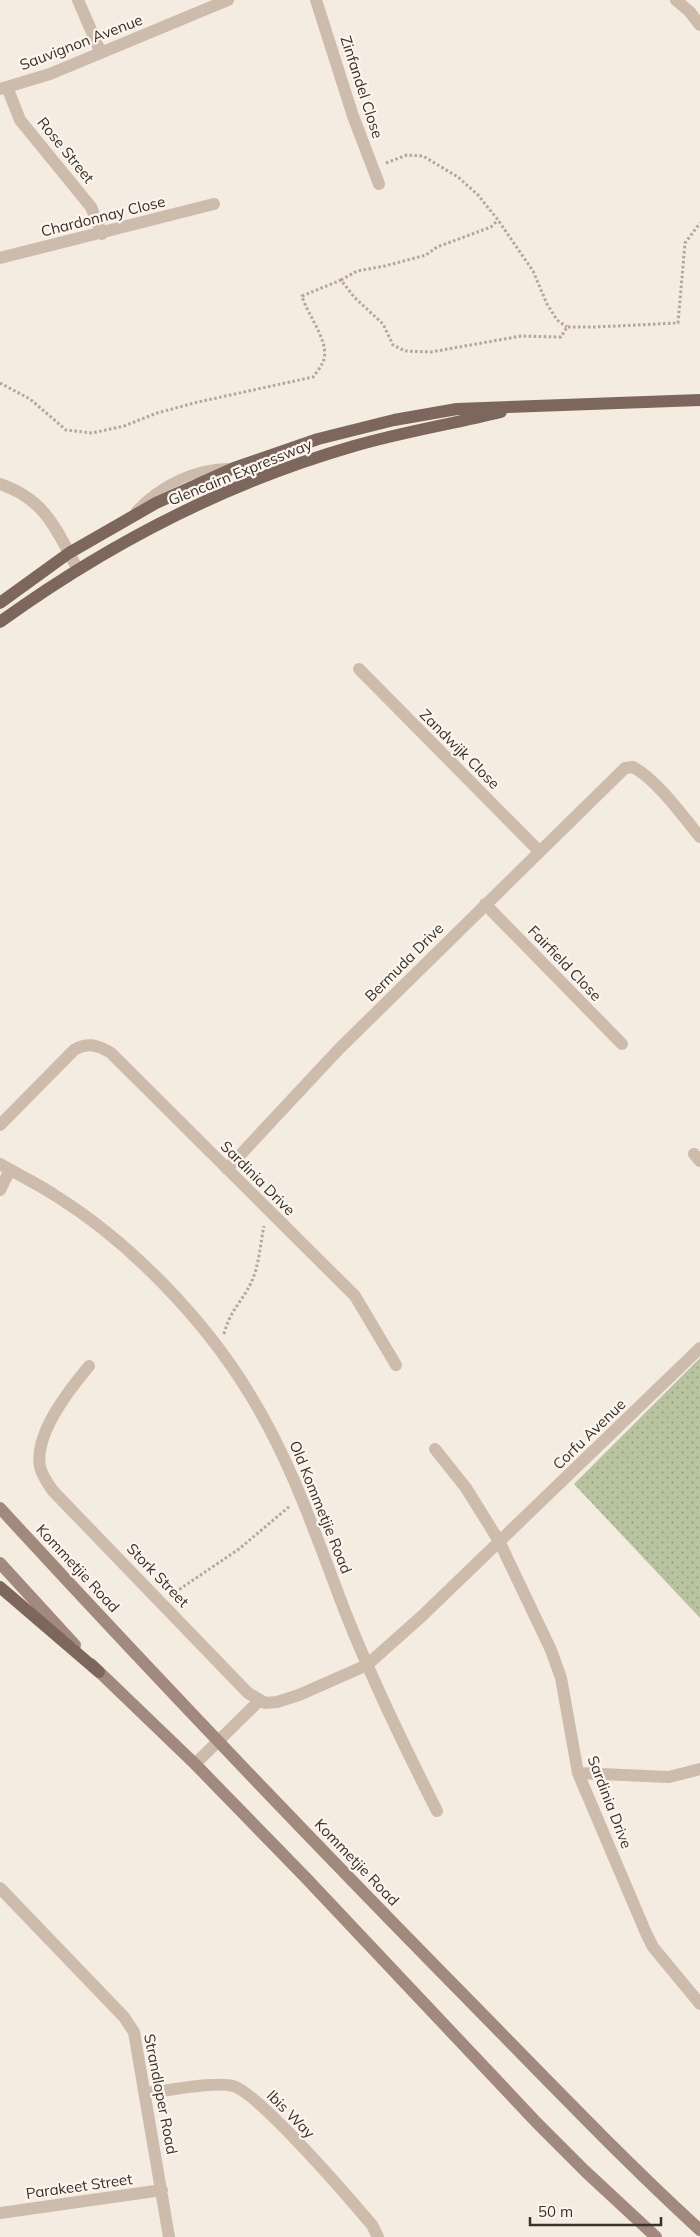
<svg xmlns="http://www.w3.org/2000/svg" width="700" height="2237" viewBox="0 0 700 2237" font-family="Mulish,sans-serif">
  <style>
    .garden { fill: url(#garden-dots) }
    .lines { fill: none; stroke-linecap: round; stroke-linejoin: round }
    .path { stroke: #b9a596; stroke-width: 3; stroke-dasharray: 2.5 2.5; stroke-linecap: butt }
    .service { stroke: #cdbbac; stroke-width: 10 }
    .minor { stroke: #cdbbac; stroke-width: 12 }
    .secondary { stroke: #a18a7d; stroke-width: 12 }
    .primary { stroke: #7d675c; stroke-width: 12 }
    .labels { text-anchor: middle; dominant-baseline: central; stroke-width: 4.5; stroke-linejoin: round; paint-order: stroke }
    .street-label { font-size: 15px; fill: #3b302b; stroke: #fbf5ee }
  </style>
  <defs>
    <pattern id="garden-dots" width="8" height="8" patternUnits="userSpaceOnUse" patternTransform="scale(1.25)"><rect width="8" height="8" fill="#b8c4a0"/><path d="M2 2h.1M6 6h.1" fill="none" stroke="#97a083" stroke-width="1.8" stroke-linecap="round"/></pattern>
  </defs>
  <rect width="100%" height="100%" fill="#f4ebe1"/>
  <!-- garden -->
  <path class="garden" d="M700,1358V1618L574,1484Z"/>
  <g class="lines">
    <!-- path -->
    <path class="path" d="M386,163L407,155L423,156L458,177L478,195L498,220L533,271L547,304L557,320L567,327
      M341,280L357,271L385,266L426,255L437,247L491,227L498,220
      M0,383L30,399L66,430L92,433L124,426L157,413L198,402L313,377C316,373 320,368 322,364C333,345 307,315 302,296L341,280L354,297L383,324L393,345L405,351L431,352L521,336L561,337L567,327H595L678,323L685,243L700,223
      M224,1334C230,1311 240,1304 250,1285C259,1268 260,1245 264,1226
      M171,1595L239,1549L290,1506"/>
    <!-- service -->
    <path class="service" d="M136,511C160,485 197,467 232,468"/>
    <!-- minor -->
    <path class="minor" d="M78,0L101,53
      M316,0L353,116L379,184
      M676,0L690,12L700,25
      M7,87L20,120L91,207L102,234
      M0,89L50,74L228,0
      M0,258L214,204
      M0,484C46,500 56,529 77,568
      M359,669L539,851
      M485,904L622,1044
      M0,1125L74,1050C88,1042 98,1045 111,1053L355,1296L396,1365
      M694,1154L700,1161
      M0,1164C19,1175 38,1184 56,1196C130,1242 204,1319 249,1393C292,1462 317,1539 346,1614C373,1682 404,1746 437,1811
      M227,1169L339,1049L625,768L633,767C657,780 682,815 700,837
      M0,1190L10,1170
      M89,1366C69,1390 34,1434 40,1467C42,1475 48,1484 53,1491L248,1693L265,1703L277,1702L299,1695L367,1665L422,1616L700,1348
      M435,1449L466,1488L499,1541L551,1650L561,1678L578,1773L646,1933L653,1947L700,2004
      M195,1764L260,1700
      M578,1773L669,1777L700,1769
      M0,1888L124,2017L134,2032L169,2237
      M146,2093C168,2091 213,2081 233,2086C259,2093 350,2199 372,2225L378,2237
      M0,2213L162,2190"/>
    <!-- secondary -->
    <path class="secondary" d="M0,1508C147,1668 297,1825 449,1980C532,2064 613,2150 700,2230
      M0,1563L75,1645
      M91,1664L195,1764L306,1878L537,2123L585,2171L656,2237"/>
    <!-- primary -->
    <path class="primary" d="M0,603L69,553L156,503L234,468L318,439L394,420L457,409L700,400
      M0,622C108,544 225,483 354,446C402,432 452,424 501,412
      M0,1587L99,1672"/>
  </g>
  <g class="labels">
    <!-- street labels -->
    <g class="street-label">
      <text transform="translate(81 42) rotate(-21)">Sauvignon Avenue</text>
      <text transform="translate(362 87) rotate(72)">Zinfandel Close</text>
      <text transform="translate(66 150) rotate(51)">Rose Street</text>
      <text transform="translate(103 216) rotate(-14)">Chardonnay Close</text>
      <text transform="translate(240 472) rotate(-22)">Glencairn Expressway</text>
      <text transform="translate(460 749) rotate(45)">Zandwijk Close</text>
      <text transform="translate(404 962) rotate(-45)">Bermuda Drive</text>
      <text transform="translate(565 963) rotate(46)">Fairfield Close</text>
      <text transform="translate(258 1178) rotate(45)">Sardinia Drive</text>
      <text transform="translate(589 1434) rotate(-44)">Corfu Avenue</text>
      <text transform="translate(321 1507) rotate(68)">Old Kommetjie Road</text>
      <text transform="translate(78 1568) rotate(47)">Kommetjie Road</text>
      <text transform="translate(158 1575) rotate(46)">Stork Street</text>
      <text transform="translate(610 1802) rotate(69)">Sardinia Drive</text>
      <text transform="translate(357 1862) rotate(46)">Kommetjie Road</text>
      <text transform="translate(161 2094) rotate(79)">Strandloper Road</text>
      <text transform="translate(291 2114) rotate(45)">Ibis Way</text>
      <text transform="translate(79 2186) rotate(-8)">Parakeet Street</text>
    </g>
  </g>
  <!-- scale -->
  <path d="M530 2217v8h131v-8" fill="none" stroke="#3b302b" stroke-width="2.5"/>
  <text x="538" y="2217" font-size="15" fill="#3b302b" stroke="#fbf5ee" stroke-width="4" paint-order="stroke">50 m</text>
</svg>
